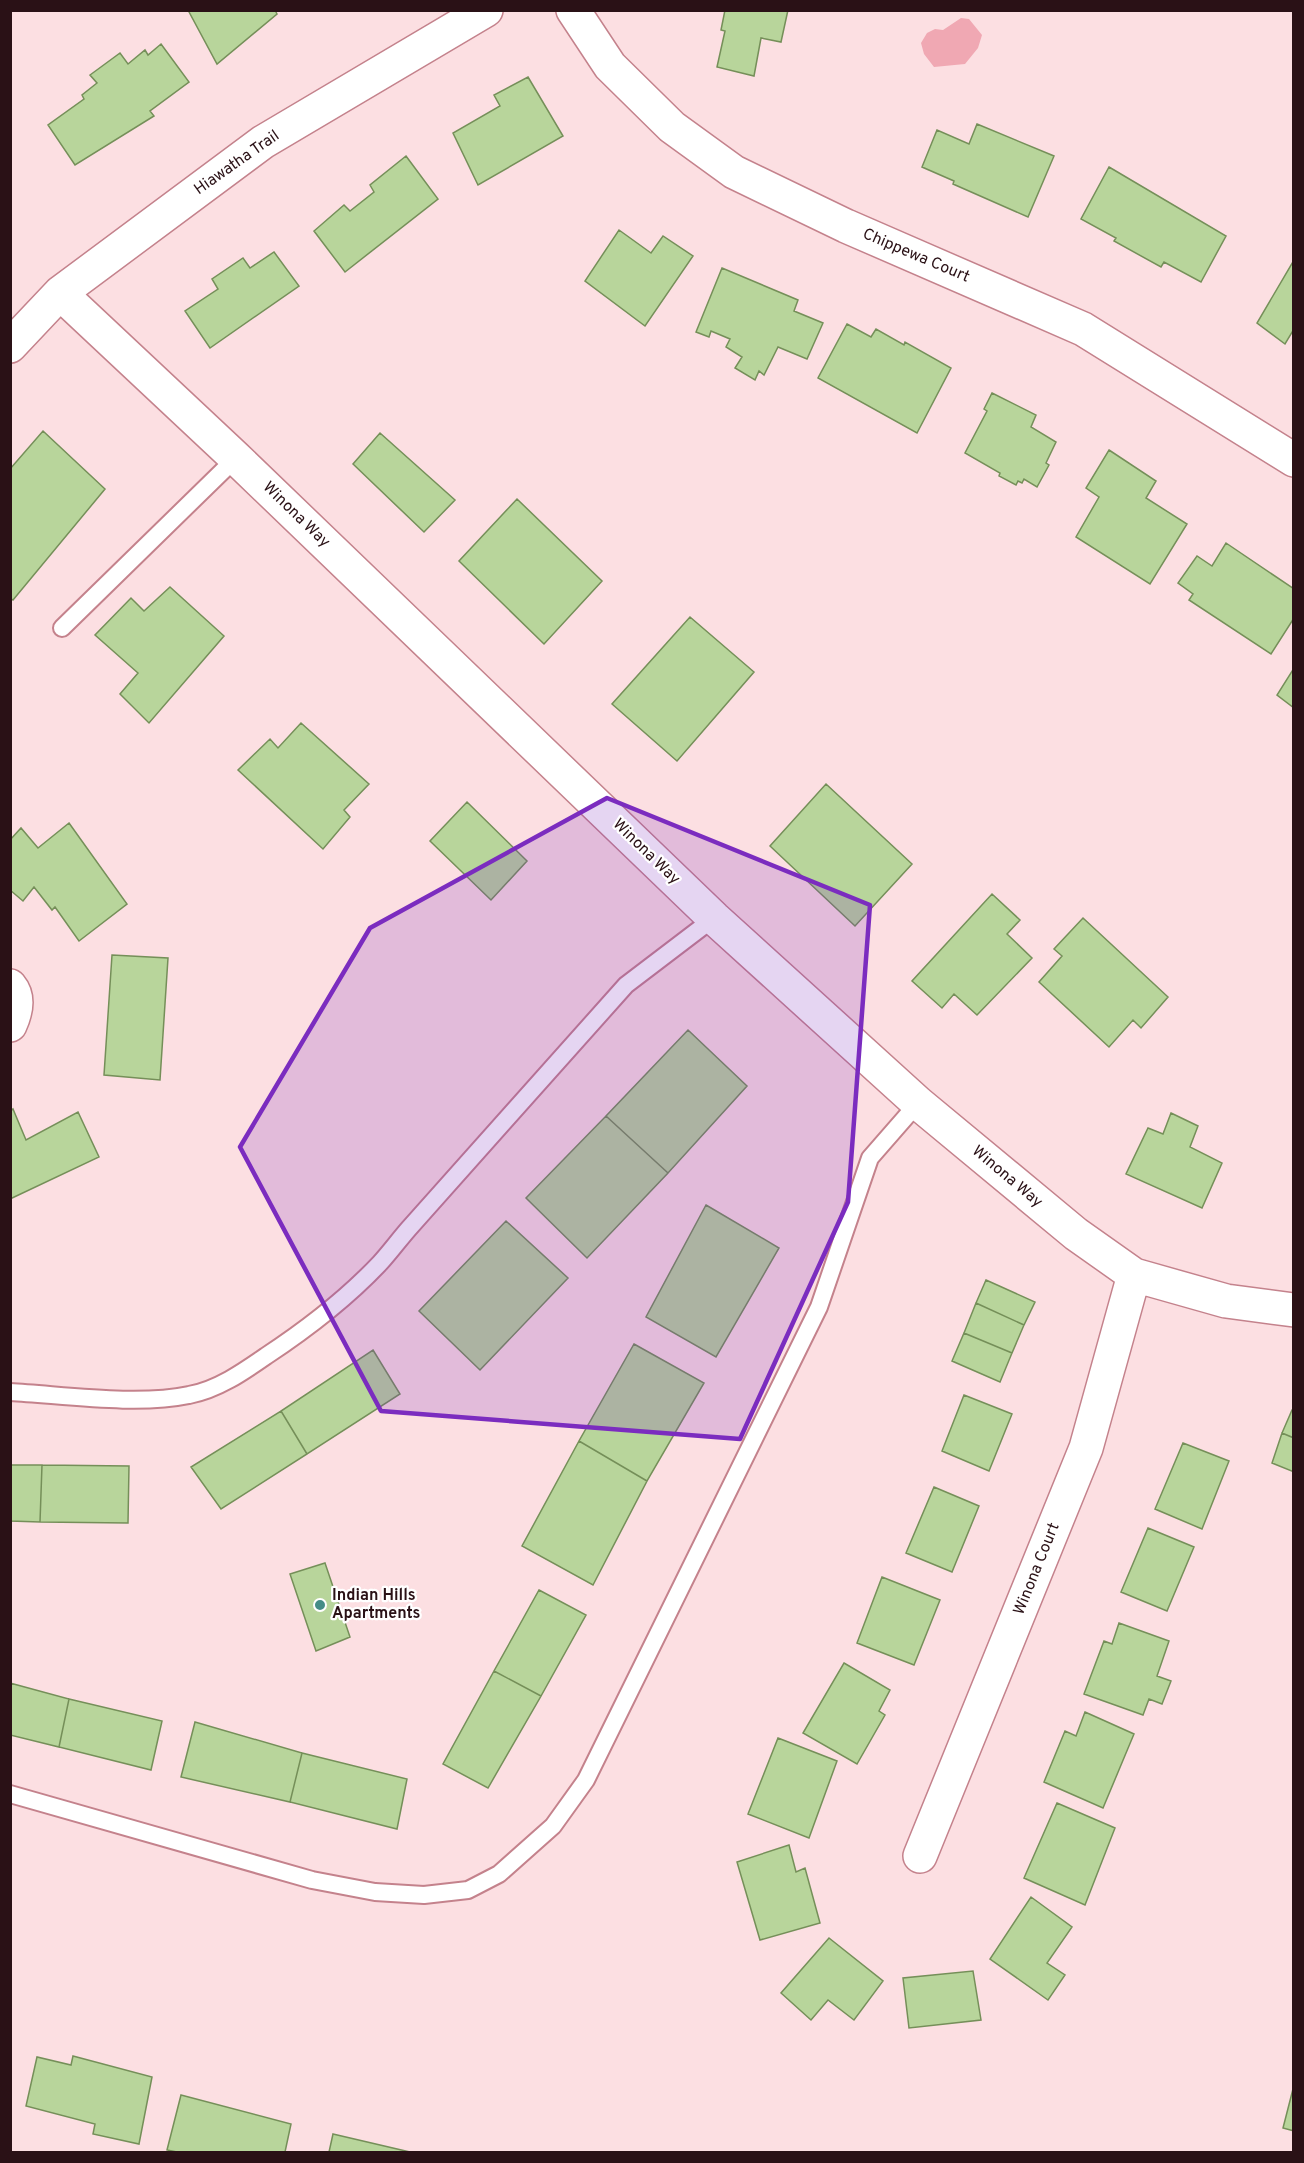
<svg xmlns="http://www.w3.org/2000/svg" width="1304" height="2163" viewBox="0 0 1304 2163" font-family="Overpass,sans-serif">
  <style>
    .water { fill: #f0a8b3 }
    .building { fill: #b8d59b; stroke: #758f59; stroke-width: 1.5 }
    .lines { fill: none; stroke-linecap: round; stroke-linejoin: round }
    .service-casing { stroke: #c4828c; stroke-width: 20 }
    .minor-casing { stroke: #c4828c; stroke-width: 36 }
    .service { stroke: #fff; stroke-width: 16 }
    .minor { stroke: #fff; stroke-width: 33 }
    .marked { fill: #7b2cbf; fill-opacity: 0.2; stroke: #7b2cbf; stroke-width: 4.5; stroke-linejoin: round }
    .poi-dot { fill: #458c87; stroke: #fff; stroke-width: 2 }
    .labels { text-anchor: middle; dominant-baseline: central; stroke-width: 4.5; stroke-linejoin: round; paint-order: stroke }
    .street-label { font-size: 16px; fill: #2a1116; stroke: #fff }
    .poi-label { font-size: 16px; font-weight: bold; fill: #2a1116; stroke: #fff; text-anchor: start }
  </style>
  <rect width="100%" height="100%" fill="#fcdfe2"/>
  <!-- water -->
  <path class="water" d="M961,18L969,19L982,35L978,48L965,64L934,67L924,54L921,43L927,33L935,29L943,30Z"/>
  <!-- building -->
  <path class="building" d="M188,10H275L277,14L217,64Z
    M725,10H788L781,42L761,38L754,76L717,67L725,31L721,30Z
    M161,44L189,82L150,111L154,116L75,165L48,125L84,99L82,95L97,83L90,75L120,53L128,64L145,50L148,55Z
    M528,77L563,136L478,185L453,133L500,106L494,95Z
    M977,124L1054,156L1028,217L953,184L954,181L922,167L937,130L969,144Z
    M406,156L438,199L345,272L314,231L344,205L350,211L374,192L370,185Z
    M1109,167L1226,236L1201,282L1164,262L1161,267L1114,241L1116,238L1081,219Z
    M619,230L651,253L663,236L693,256L645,326L585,281Z
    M274,252L299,286L210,348L185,311L218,289L212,279L243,258L250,268Z
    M1294,260V329L1285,344L1257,323Z
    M722,268L798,300L794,311L823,323L807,359L778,347L764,375L759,371L755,380L735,368L742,357L726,347L730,339L711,331L709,337L696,332Z
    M847,324L871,337L876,329L904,345L905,342L951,368L917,433L818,378Z
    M992,393L1036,415L1031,427L1056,442L1046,463L1049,465L1037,487L1024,479L1022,483L1018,481L1016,485L999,476L1000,473L965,453L987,411L984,409Z
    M43,431L105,489L13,600L10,598V469Z
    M380,433L455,500L424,532L353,464Z
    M1109,450L1156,481L1146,498L1187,524L1150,584L1076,537L1099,497L1086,488Z
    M517,499L602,581L544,644L459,561Z
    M1226,543L1294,589V618L1271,654L1189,600L1193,594L1178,583L1197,556L1212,566Z
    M170,587L224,636L149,723L120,694L138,673L95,635L131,598L144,611Z
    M690,617L754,672L677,761L612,704Z
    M1294,668V708L1277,695Z
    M301,723L369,784L344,810L350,817L323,849L238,770L270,739L278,748Z
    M826,784L912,864L855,926L770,846Z
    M467,802L527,861L491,900L430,841Z
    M69,823L127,904L79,941L55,907L52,910L34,887L23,901L10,890V840L21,828L38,848Z
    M992,894L1020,920L1007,934L1032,958L977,1015L954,994L942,1008L912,981Z
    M1083,918L1168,997L1141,1028L1133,1020L1109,1047L1039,982L1062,956L1054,949Z
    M112,955L168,958L160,1080L104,1075Z
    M688,1030L747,1086L668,1173L606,1116Z
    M13,1109L26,1140L78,1112L99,1157L10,1199V1111Z
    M1171,1113L1198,1126L1190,1147L1222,1163L1202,1208L1126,1174L1148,1128L1163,1134Z
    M606,1116L668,1173L587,1258L526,1198Z
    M706,1205L779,1248L716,1357L646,1317Z
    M506,1221L568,1278L480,1370L419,1311Z
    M986,1280L1035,1302L1024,1325L976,1303Z
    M976,1303L1024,1325L1012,1353L964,1333Z
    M964,1333L1012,1353L1000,1382L952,1361Z
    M634,1344L704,1383L647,1481L579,1441Z
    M373,1350L400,1394L307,1454L281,1411Z
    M964,1395L1012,1414L989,1471L942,1451Z
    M1292,1410H1294V1438L1282,1433Z
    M281,1411L307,1454L221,1509L191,1467Z
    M1282,1433L1294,1438V1472L1272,1463Z
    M579,1441L647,1481L593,1585L522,1546Z
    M1183,1443L1229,1461L1202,1529L1155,1509Z
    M10,1465H42L40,1522L10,1521Z
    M42,1465L129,1466L128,1523L40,1522Z
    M934,1487L979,1506L952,1572L906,1553Z
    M1148,1528L1194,1547L1167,1611L1121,1592Z
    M325,1563L350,1637L316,1651L290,1574Z
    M882,1577L940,1600L914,1665L857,1643Z
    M539,1590L586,1615L541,1696L494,1671Z
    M1119,1623L1169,1641L1157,1676L1171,1681L1162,1704L1149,1699L1143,1715L1084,1694L1104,1641L1112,1644Z
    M844,1663L890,1690L879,1711L885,1715L857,1764L803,1733Z
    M494,1671L541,1696L488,1788L443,1764Z
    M10,1683L69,1699L59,1747L10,1735Z
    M69,1699L162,1721L151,1770L59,1747Z
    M1085,1712L1134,1734L1103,1808L1044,1782L1065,1731L1076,1736Z
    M195,1722L302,1753L290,1802L181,1777Z
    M778,1738L837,1761L809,1838L748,1814Z
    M302,1753L407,1779L397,1829L290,1802Z
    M1057,1803L1115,1828L1085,1905L1024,1878Z
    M789,1845L796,1872L805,1868L820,1923L760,1940L737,1862Z
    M1031,1897L1072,1927L1047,1963L1065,1975L1048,2000L990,1959Z
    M829,1938L883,1981L854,2020L828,2000L811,2020L781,1993Z
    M973,1971L981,2020L909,2028L903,1978Z
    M73,2056L152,2077L139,2144L93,2134L95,2124L26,2106L37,2057L71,2065Z
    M1294,2085V2131L1283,2128Z
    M181,2095L291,2124L285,2152H177L167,2150Z
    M333,2134L410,2152H329Z"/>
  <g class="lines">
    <!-- service casing -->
    <g class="service-casing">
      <path id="service" d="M62,628L236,458
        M10,1392C64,1395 137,1406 189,1395C217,1390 243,1372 266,1356C307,1329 346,1299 380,1263C391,1251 401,1237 412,1225L626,985L714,918
        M10,1794L312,1880L375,1892L424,1895L468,1890L499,1874L553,1826L586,1780L819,1307L870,1158L918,1103"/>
    </g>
    <!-- minor casing -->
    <g class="minor-casing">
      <path id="minor" d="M573,10L610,66L672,127L734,172L846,226L1083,329L1294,460
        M60,293L236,458L714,918L918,1103L1076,1234L1134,1275L1226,1301L1294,1310
        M10,346L60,293L263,142L486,10
        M10,986C20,998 16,1012 10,1025
        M920,1856L1086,1448L1134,1275"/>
    </g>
    <!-- service -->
    <use href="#service" class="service"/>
    <!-- minor -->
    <use href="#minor" class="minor"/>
  </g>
  <!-- marked area -->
  <path class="marked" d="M607,798L870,905L848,1202L740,1439L381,1411L240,1147L370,928Z"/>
  <!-- markers -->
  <circle class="poi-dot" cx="320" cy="1605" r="6"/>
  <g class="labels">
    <!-- street labels -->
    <g class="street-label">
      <text transform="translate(237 163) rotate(-35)">Hiawatha Trail</text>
      <text transform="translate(916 256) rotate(23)">Chippewa Court</text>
      <text transform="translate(296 515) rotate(44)">Winona Way</text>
      <text transform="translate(646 852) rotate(44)">Winona Way</text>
      <text transform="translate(1007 1177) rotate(40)">Winona Way</text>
      <text transform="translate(1037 1569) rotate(-68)">Winona Court</text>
    </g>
    <!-- poi labels -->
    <g class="poi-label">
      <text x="332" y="1596">Indian Hills<tspan x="332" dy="18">Apartments</tspan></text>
    </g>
  </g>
  <!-- border -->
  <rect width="1304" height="2163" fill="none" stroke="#2a1116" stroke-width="24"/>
</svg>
